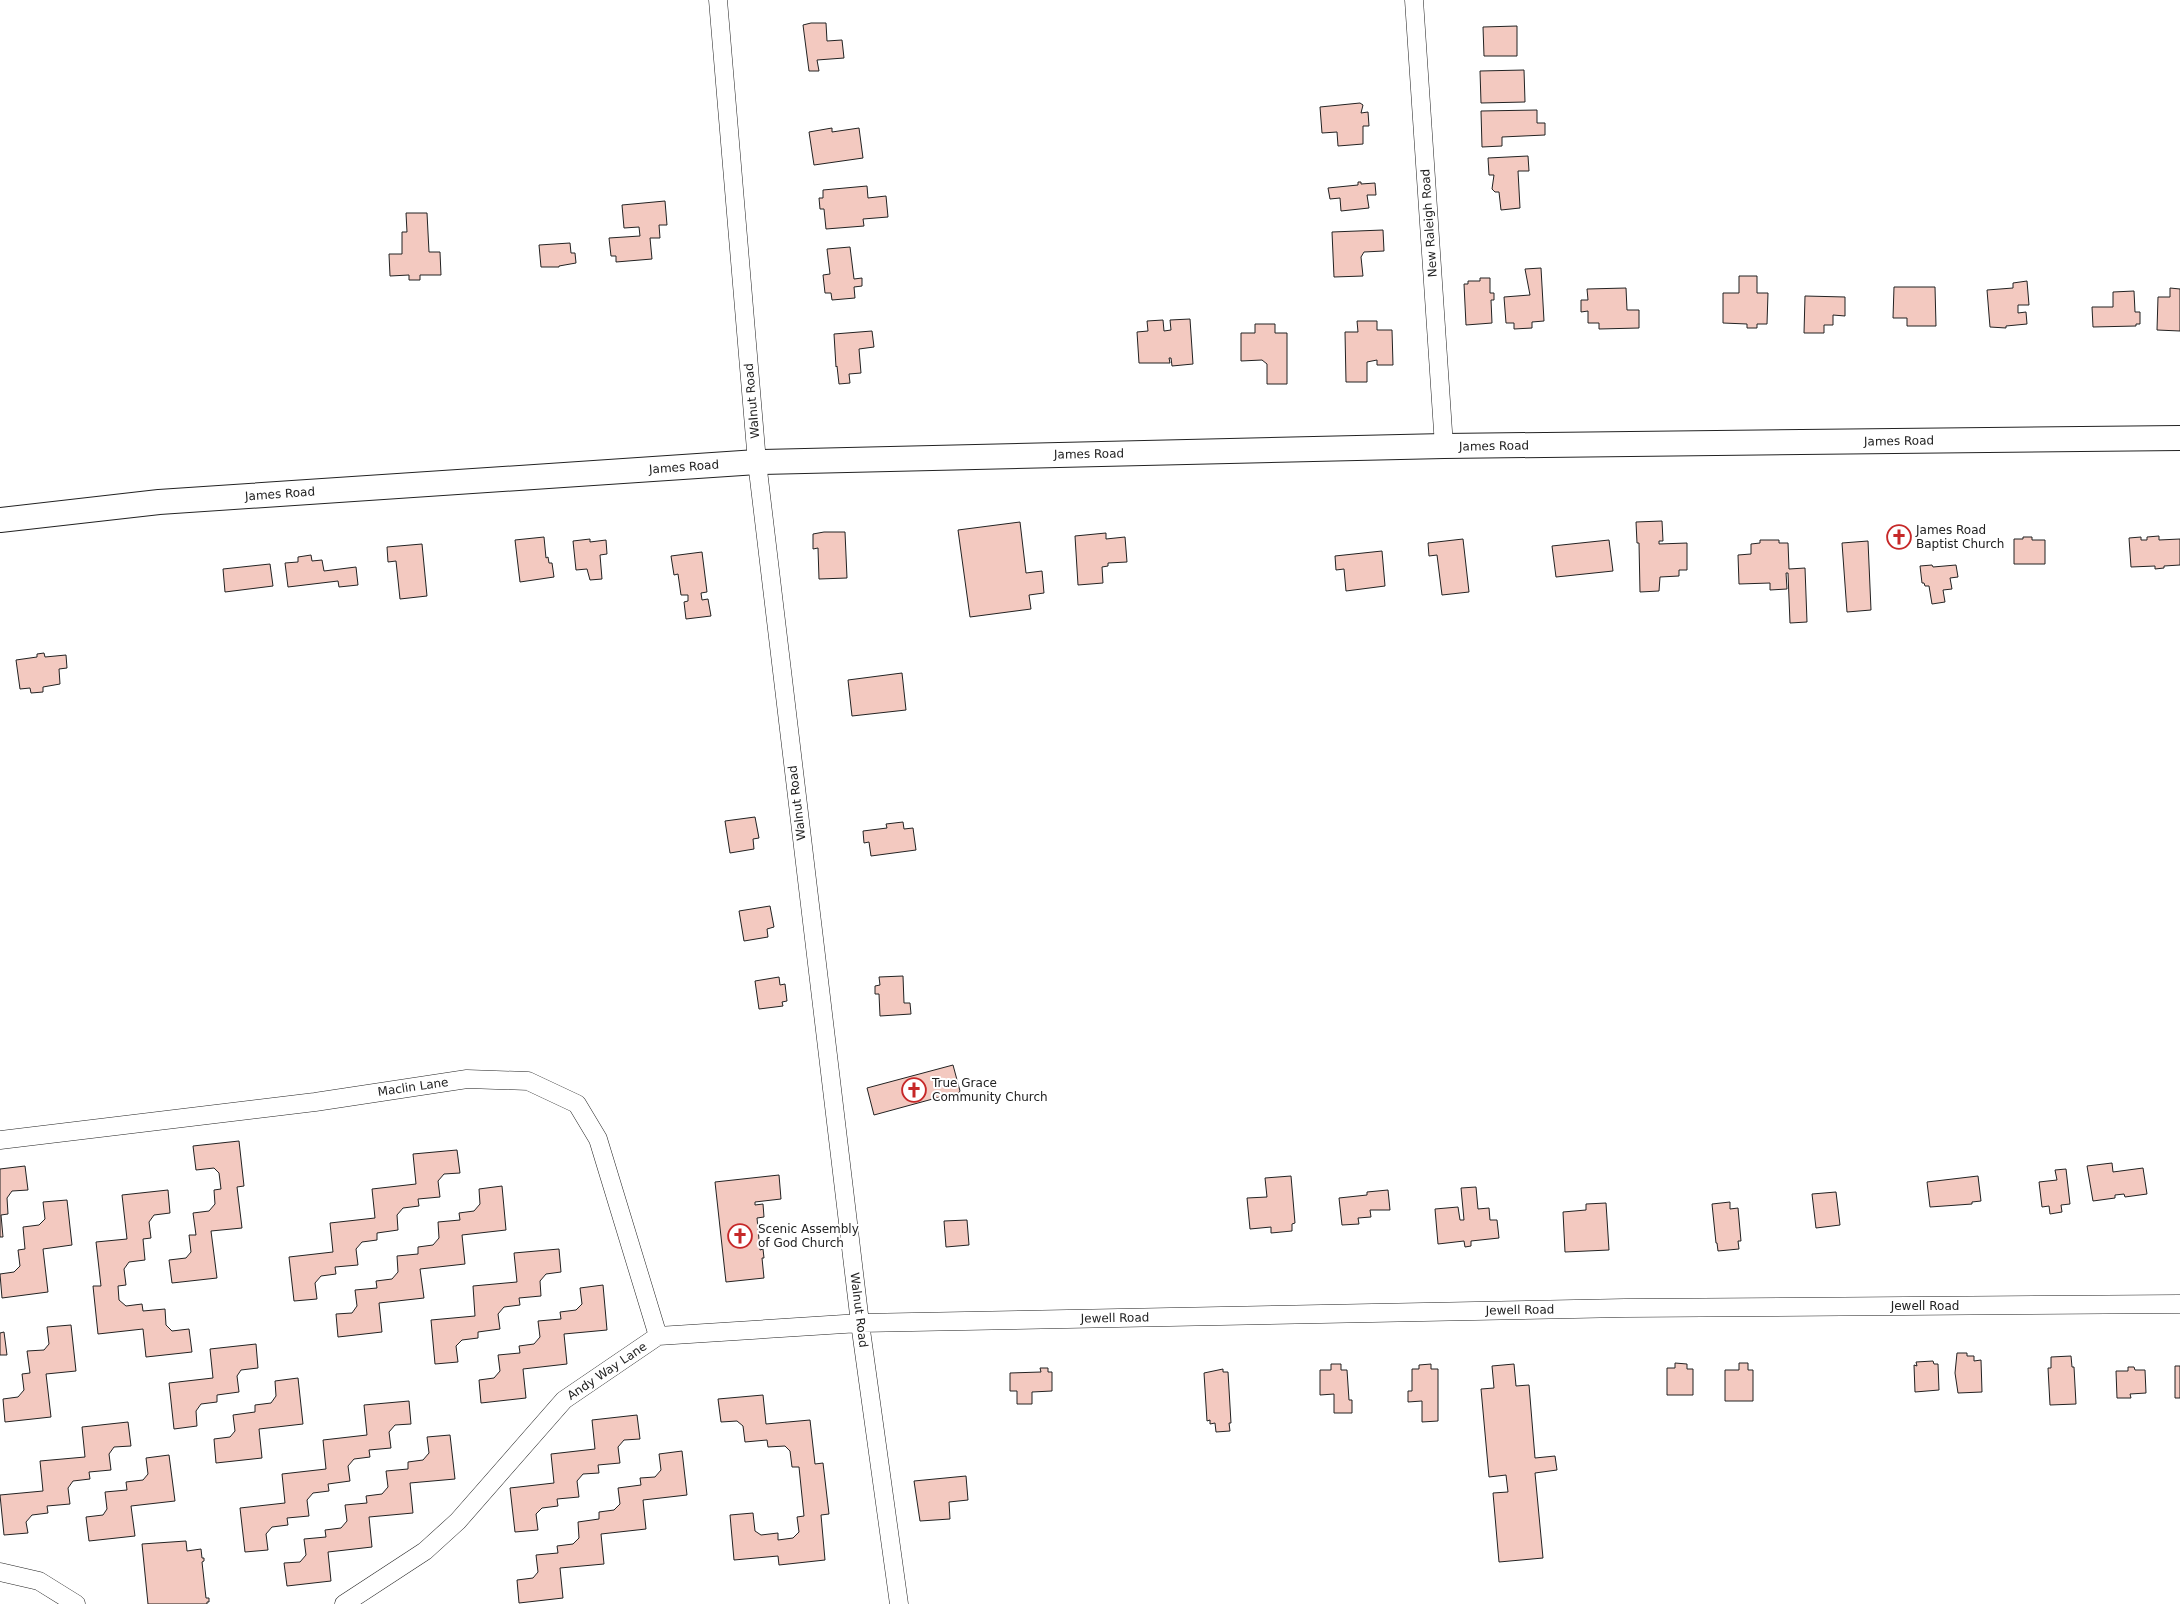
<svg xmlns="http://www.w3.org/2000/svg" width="2180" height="1604" viewBox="0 0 2180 1604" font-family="'DejaVu Sans',sans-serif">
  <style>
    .building { fill: #f3c9c0; stroke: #222 }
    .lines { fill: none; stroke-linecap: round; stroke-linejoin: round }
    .minor-casing { stroke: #222; stroke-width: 19 }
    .secondary-casing { stroke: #222; stroke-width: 26 }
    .minor { stroke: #fff; stroke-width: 18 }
    .secondary { stroke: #fff; stroke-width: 24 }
    .labels { text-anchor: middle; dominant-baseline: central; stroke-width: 4; stroke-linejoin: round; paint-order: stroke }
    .street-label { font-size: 12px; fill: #222; stroke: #fff }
    .poi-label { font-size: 12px; fill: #222; stroke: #fff; text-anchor: start }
  </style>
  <rect width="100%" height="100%" fill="#fff"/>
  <!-- building -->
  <path class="building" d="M811,23H826L827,41L842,40L844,58L817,60L819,71H809L803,25Z
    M1517,26V56H1484L1483,27Z
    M1524,70L1525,102L1481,103L1480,71Z
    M1360,103L1363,105L1361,113L1368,112L1369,126H1363V144L1338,146L1337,132L1322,133L1320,107Z
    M1537,110V123H1545V135L1502,137V146L1482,147L1481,111Z
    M832,128V132L859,128L863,158L814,165L809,132Z
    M1528,156L1529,171H1518L1520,208L1501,210L1499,192H1495L1492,189L1494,175H1489L1488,158Z
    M1358,182H1361V184L1375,183L1376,195H1367L1369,208L1341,211L1340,198L1330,199L1328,188L1358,185Z
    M867,186L868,198L886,196L888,217L863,219L864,226L826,229L824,209H820L819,198H823V190Z
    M665,201L667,225H659L660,238H650L652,259L616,262V256H611L609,238L640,236L639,227L624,228L622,205Z
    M406,213H427L429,252H440L441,275H420V280H409V275L390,276L389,254H402V232H407Z
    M1383,230L1384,251L1364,252L1361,257L1363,276L1334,277L1332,232Z
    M570,243L571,253H575L576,263L559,266V267H541L539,245Z
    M850,247L854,279L862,278V286L854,287L855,298L832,300L831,293H825L823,275L830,274L827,249Z
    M1541,268L1544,321L1532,322V328L1514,329V323H1506L1504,297L1530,295L1525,269Z
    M1739,276H1757V293H1768L1767,324H1757V328H1747V324L1723,323V293H1739Z
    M1480,278H1490V293H1494V300H1491L1492,323L1466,325L1464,284H1468V281H1480Z
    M2027,281L2029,305H2018V313L2026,312L2027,324L2006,326V328L1990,327L1987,290L2013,288V283Z
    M1894,287H1935L1936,326H1907V318H1893Z
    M1626,288L1627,310H1639V328L1599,329V323H1588V311L1581,312V300H1588L1587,289Z
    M2170,288L2180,289V331L2157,330L2158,297H2170Z
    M2134,291L2135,312H2140V324H2136V326L2093,327L2092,307H2113V292Z
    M1805,296L1845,297V316L1833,315V325H1824V333H1804Z
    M1190,319L1193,364L1172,366L1171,358H1169L1170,363H1139L1137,332L1148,331L1147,321L1163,320L1164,331L1171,330L1170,320Z
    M1357,321H1377V330H1392L1393,365H1377V360L1367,362V382H1346L1345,332H1358Z
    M1255,324H1275V333H1287V384H1267V364L1262,360L1241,361V333H1255Z
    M872,331L874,347L859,349L861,373L849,374L850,383L839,384L837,366L836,367L834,334Z
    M1662,521L1663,541H1659V544L1687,543V570H1679V576L1660,577L1659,591L1640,592L1639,543H1637L1636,522Z
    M1020,522L1026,573L1042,571L1044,593L1029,595L1031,609L970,617L958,530Z
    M824,532H845L847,578L819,579L818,548L813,549V534Z
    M1106,533V539L1125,537L1127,562L1108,563V566L1102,567L1103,583L1078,585L1075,536Z
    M2159,536V540L2180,539V565L2164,566V568L2155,569V566L2131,567L2129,538L2141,537V540H2147V537Z
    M544,537L546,558L548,557L549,563H552L554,577L520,582L515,540Z
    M2023,537H2032V540H2045V564H2014V539H2023Z
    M590,539V542L606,540L607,554L600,555L602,579L590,580L587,569L576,570L573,541Z
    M1463,539L1469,592L1442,595L1437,555L1429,556L1428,543Z
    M1609,540L1613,571L1556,577L1552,546Z
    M1760,540H1779V543H1788L1789,569L1805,568L1807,622L1790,623L1788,573H1786L1787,589L1770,590V583L1739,584L1738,555L1751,554V544L1760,543Z
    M1868,541L1871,610L1847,612L1842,543Z
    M422,544L427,596L400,599L396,561L388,562L387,547Z
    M1382,551L1385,586L1346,591L1344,569L1336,570L1335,556Z
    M702,552L707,592L701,593L702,600L708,599L711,616L686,619L684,602L688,601V595H681L678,574L674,575L671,556Z
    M311,555L312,561L322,560L324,571L356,567L358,585L339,587L338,581L288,587L285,563L298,562V557Z
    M270,564L273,586L225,592L223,569Z
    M1932,565L1933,567L1956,565L1958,577L1950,578L1952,589L1943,590L1945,602L1932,604L1929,586H1925L1924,583H1922L1920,566Z
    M44,653L45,657L66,655L67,668L59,669L60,684L43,687V692L31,693L30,688L20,689L16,660L37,657V654Z
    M902,673L906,710L852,716L848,680Z
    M755,817L759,838L753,839L754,849L730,853L725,821Z
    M903,822L904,829L913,828L916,850L871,856L869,842L864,843L863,831L887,828L886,824Z
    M770,906L774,927L767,929L768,937L744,941L739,911Z
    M903,976L904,1003H910L911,1014L880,1016L879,994H875V986L880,985L879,977Z
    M779,977L780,985L785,984L787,1001L782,1002L783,1006L759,1009L755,981Z
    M953,1065L960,1091L958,1094L952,1096L951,1094L874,1115L867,1088Z
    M239,1141L244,1186L237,1187L242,1228L211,1231L217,1278L172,1283L169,1260L186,1258L191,1252L189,1235H196L193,1213L209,1211L215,1204L214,1190L221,1189L219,1173L214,1168L196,1170L193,1146Z
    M457,1150L460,1173L444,1174L438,1181L440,1197L418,1199L419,1206L403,1208L397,1215L398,1230L377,1233V1240L362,1242L356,1249L358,1265L335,1267L336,1274L321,1276L315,1283L317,1299L294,1301L289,1257L333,1252L330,1223L375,1218L372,1189L416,1184L413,1154Z
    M2112,1163L2113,1172L2143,1168L2147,1194L2125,1197L2124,1194L2115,1195V1198L2093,1201L2087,1166Z
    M25,1166L28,1190L12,1191L7,1198L8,1214L1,1215L3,1237H0V1169Z
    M2066,1169L2070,1204L2061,1205L2062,1212L2050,1214L2049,1206L2042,1207L2039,1182L2057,1180L2055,1170Z
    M779,1175L781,1199L755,1202V1205L763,1204L764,1217L757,1218L760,1250L763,1249L764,1258H762L764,1278L726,1282L715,1182Z
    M1291,1176L1295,1223L1292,1224V1231L1271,1233V1227L1250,1229L1247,1198L1267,1197L1265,1178Z
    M1978,1176L1981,1201L1972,1202V1204L1930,1207L1927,1182Z
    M502,1186L506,1230L462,1235L465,1264L420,1269L424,1298L379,1303L382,1332L338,1337L336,1314L352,1313L357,1306L355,1290L377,1288L376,1281L392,1279L398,1272L397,1256L418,1254V1247L433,1245L439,1238L438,1222L460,1220L459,1213L474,1211L480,1204L479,1189Z
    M1476,1187L1478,1209L1489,1208L1490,1220H1497L1499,1238L1471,1241V1246L1465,1247L1464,1241L1438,1244L1435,1209L1458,1207L1460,1220H1464L1461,1188Z
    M168,1190L170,1213L154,1215L149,1222L151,1238L143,1239L145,1260L129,1262L124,1269L126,1285L118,1286L119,1300L126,1306L142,1304L143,1311L165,1309L166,1325L172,1331L189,1329L192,1352L146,1357L143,1329L98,1334L93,1286H101L96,1242L127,1239L122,1195Z
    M1388,1190L1390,1210H1370L1371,1217L1358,1218L1359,1224L1342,1225L1339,1198L1367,1195V1192Z
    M1836,1192L1840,1225L1816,1228L1812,1194Z
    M67,1200L72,1245L43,1249L48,1292L2,1298L0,1274L14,1272L20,1266L18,1250L25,1249L23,1227L39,1225L45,1219L43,1202Z
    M1730,1202V1209L1738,1208L1741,1241H1738L1739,1249L1718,1251L1717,1243H1716L1712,1204Z
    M1606,1203L1609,1250L1565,1252L1563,1212L1586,1210V1204Z
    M967,1220L969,1245L946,1247L944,1221Z
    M559,1249L561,1272L546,1274L540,1281L541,1296L519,1298L520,1305L504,1307L498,1314L500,1329L478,1332V1338L462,1340L456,1346L458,1362L435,1364L431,1320L475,1316L473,1286L517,1282L514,1253Z
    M603,1285L607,1330L564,1334L567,1364L523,1369L526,1398L481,1403L479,1380L494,1378L500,1371L498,1355L520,1353L519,1346L534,1344L540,1337L538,1321L561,1319L560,1312L576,1310L582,1304L580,1288Z
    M71,1325L76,1371L46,1374L51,1417L5,1422L3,1399L18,1397L24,1390L22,1374L30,1373L27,1351L44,1350L49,1344L47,1327Z
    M4,1332L7,1355H0V1333Z
    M256,1344L258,1368L241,1370L237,1376L239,1392L217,1395V1402L201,1404L196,1411L197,1426L174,1429L169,1383L213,1378L210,1349Z
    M1957,1353H1967V1356H1974V1361L1981,1360L1982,1392L1958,1393L1955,1373Z
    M2071,1356L2072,1367H2074L2076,1404L2050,1405L2048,1368H2051V1357Z
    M1933,1361L1934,1364H1938L1939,1390L1915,1392L1914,1365L1917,1366L1916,1362Z
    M1675,1363L1687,1364V1369H1693V1395H1667V1368H1675Z
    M1739,1363H1748V1370H1753V1401H1725V1370H1739Z
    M1331,1364H1341V1370H1347L1349,1400H1352V1413H1334V1394L1320,1395V1370H1331Z
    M1431,1364V1369H1438V1421L1422,1422V1401L1408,1402V1391H1412V1369H1419V1365Z
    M1514,1364L1516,1386L1529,1385L1535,1458L1555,1456L1557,1470L1535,1473L1543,1558L1499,1562L1493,1493L1508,1492L1506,1475L1489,1477L1481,1389L1494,1388L1492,1366Z
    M2175,1366H2180V1398H2175Z
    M2128,1367H2134L2135,1370H2145L2146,1393L2130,1394L2131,1398H2117L2116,1371H2128Z
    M1040,1368H1048V1372H1052V1391L1032,1392V1404H1017V1391H1010V1373L1041,1372Z
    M1223,1369V1372H1228L1231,1423H1229L1230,1431L1216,1432L1215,1423L1210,1424V1420L1207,1421L1204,1373Z
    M298,1378L303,1424L259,1429L262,1458L216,1463L214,1439L230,1437L235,1431L233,1415L255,1412V1405L271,1403L276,1396L275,1381Z
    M763,1395L766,1424L810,1420L815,1464L823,1463L829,1514L821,1515L825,1560L779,1565L778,1556L734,1560L730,1515L753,1513L755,1531L761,1535L778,1533V1540L793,1538L799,1532L797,1517L804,1516L799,1467H792L790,1451L785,1446L768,1447L767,1440L745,1442L743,1426L737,1421L721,1422L718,1399Z
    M409,1401L411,1424L395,1425L389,1432L391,1448L369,1450L370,1457L354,1459L348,1466L350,1481L328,1484L329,1491L313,1493L307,1500L309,1516L287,1518L288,1525L272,1527L266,1534L268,1550L245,1552L240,1508L285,1503L282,1474L326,1469L323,1440L367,1435L364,1405Z
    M637,1415L640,1439L624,1440L618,1447L620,1463L598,1465L599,1473L583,1474L577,1481L579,1497L557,1499L558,1506L542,1508L536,1514L538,1530L515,1532L510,1488L554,1483L551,1454L595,1449L592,1420Z
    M128,1422L131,1446L114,1447L109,1454L111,1470L89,1472L90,1479L73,1481L68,1488L70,1504L47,1506L48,1513L32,1515L26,1522L28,1533L4,1535L0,1495L43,1491L40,1461L85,1457L82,1427Z
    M450,1435L455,1479L410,1483L413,1513L369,1517L372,1547L328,1552L331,1581L287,1586L284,1563L300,1562L306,1555L304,1539L326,1537L325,1530L341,1528L347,1521L345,1505L367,1503L366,1496L382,1494L388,1487L386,1471L408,1469V1462L423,1460L429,1453L427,1437Z
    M682,1451L687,1495L643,1500L646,1529L601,1534L604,1564L560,1568L563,1598L519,1603L517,1580L533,1578L538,1572L536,1555L558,1553L557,1546L573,1544L579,1538L578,1522L599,1519V1512L614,1510L620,1504L618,1488L641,1485L640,1478L655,1477L661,1470L659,1454Z
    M169,1455L175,1501L131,1506L135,1536L89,1541L86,1517L103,1515L107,1509L105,1492L127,1490L126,1482L143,1480L148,1474L146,1458Z
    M966,1476L968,1500L949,1502L950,1519L920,1521L914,1481Z
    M186,1541L187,1551L201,1549L202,1558H204V1561L202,1562L206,1598H209V1602H207V1604H148L142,1544Z"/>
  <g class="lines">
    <!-- minor casing -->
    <g class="minor-casing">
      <path id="minor" d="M718,0L757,462L860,1323L899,1604
        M1414,0L1444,446
        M0,1140L315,1102L467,1079L528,1081L577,1104L598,1139L658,1336
        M0,1572L39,1581L76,1604
        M344,1604L425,1551L458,1521L564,1400L658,1336L860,1323L1625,1308L2180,1304"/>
    </g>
    <!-- secondary casing -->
    <g class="secondary-casing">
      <path id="secondary" d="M0,520L159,502L757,462L1444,446L2180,438"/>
    </g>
    <!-- minor -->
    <use href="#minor" class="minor"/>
    <!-- secondary -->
    <use href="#secondary" class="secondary"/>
  </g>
  <!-- icons -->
  <defs>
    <g id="church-ring" transform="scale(1.25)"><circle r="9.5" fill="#fff" stroke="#c62828" stroke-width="1.5"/><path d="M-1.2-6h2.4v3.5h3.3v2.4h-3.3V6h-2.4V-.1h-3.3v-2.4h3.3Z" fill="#c62828"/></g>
  </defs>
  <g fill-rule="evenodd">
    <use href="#church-ring" x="1899" y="537"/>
    <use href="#church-ring" x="914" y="1090"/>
    <use href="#church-ring" x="740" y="1236"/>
  </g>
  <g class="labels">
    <!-- street labels -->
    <g class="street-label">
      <text transform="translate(1429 223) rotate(-94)">New Raleigh Road</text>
      <text transform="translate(752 401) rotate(-95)">Walnut Road</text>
      <text transform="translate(1899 441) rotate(-1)">James Road</text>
      <text transform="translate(1494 446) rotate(-1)">James Road</text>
      <text transform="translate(1089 454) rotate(-1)">James Road</text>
      <text transform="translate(684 467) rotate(-4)">James Road</text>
      <text transform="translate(280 494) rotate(-4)">James Road</text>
      <text transform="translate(797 803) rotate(-97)">Walnut Road</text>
      <text transform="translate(413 1087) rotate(-8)">Maclin Lane</text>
      <text x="1925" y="1306">Jewell Road</text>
      <text transform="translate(859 1310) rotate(83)">Walnut Road</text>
      <text transform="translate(1520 1310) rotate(-1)">Jewell Road</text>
      <text transform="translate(1115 1318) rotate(-1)">Jewell Road</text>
      <text transform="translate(607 1371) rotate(-34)">Andy Way Lane</text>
    </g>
    <!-- poi labels -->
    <g class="poi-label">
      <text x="1916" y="530">James Road<tspan x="1916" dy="14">Baptist Church</tspan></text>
      <text x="932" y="1083">True Grace<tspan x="932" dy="14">Community Church</tspan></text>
      <text x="758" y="1229">Scenic Assembly<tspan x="758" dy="14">of God Church</tspan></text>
    </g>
  </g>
</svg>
